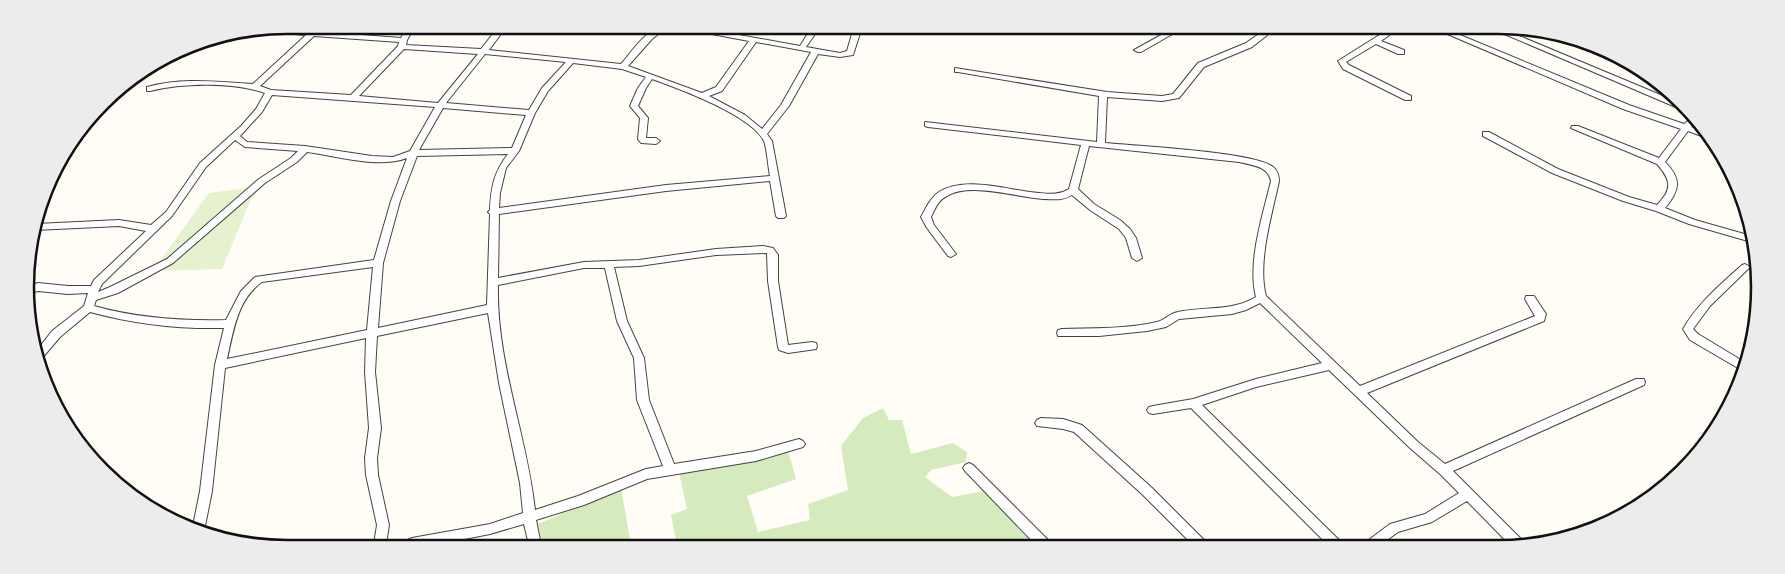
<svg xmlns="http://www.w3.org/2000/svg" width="1785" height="574" viewBox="0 0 1785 574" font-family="Georgia,serif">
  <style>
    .green { fill: #d5ebbd }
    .pitch { fill: #e6f2cf }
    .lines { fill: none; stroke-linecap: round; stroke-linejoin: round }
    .minor-casing { stroke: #444; stroke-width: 2 }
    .minor { fill: #fff; fill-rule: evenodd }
    .rim { fill: none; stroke: #111; stroke-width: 2.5 }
  </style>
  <rect width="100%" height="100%" fill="#fffdf5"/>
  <!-- green -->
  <path class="green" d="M883,408L889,420H902L911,454L953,443L967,452L966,462L931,470L925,477L952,497L984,491L1042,546L677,545L671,515L687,509L679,472L788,451L796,479L747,496L758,532L810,520L808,504L848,490L841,446L863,418Z
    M621,488L631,545H543L538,524Z"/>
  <!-- pitch -->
  <path class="pitch" d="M256,187L222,269L153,271L209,193Z"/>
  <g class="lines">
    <!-- minor casing -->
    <g class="minor-casing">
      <path id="minor" d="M408,25L415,26L407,40L406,45L481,49L499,26H507L489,50L621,64C633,51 647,26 667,27L652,39L628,66L702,93L716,87L749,41L685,29L682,27H695L800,46L812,27H820L806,47L840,53L847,51L854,27H862L853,55L840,57L818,54L789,106L767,134L772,141L786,216L784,218H778L776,216L770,181L666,191L499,214L498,278L584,262L639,260L716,249L763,246L773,248L778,255V281L788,345L812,342L816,343L817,346L816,349L788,353L779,350L778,347L768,281L767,253L716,255L639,266L614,267L627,321L644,358L649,400L674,464L756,451L799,439L803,441L805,444L803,447L756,461L647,479L584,505L536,520L541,545H529L524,524L490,534L439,544H406L408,540L412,538L490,524L523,513L520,483L499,383L488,313L377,336L375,372L381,428L377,458L378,475L389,525L386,544H374L377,525L366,475L365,458L369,428L365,372L366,338L225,368L212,491L204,531L193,526L200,491L215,365L224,328C178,329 134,324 90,312L60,337L38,363L34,354L52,331L84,306L88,293L68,294L38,291L30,293L29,286L38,283L68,286H91L94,280L146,231L119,226L35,230L36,224L119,220L151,225L166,212L200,163L241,126L256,109L265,93C233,82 183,83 150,91H147V87C183,77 217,82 253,84L306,35L257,31L270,28L401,38ZM314,36L399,42L398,46L351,95L271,90L260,86ZM756,42L811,52L781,105L762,129L745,115L709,96L722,91ZM404,49L478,54L438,103L359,96ZM485,54L566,62L542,88L529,110L446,103ZM573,63L622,69L646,77L638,88L630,106L640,118L638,139L641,143L656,144L660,141L656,138H646L648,118L638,106L646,88L652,79C680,89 751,115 764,141C767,149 768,166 770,176L666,185L499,208L500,193L506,168L519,151L535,113L548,91ZM272,95L435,107L410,151L393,157L372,156L305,146L247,142L240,136L262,112ZM443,108L526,115L512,148L419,150ZM235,140L245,147L298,151L291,158L259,179L167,259L110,287L98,292L102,284L172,216L206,167ZM307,152C337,156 378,169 407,158L391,201L374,260L255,277L241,291L226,320C181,321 137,318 94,306L96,300L118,293L173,263L265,183L297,162ZM508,154C494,172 491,187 490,210L488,212L490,214L487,305L378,328L383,263L400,201L417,156ZM373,267L367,330L227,359C233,333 237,299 262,282ZM584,268H605L617,321L634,358L637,400L663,466L646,469L578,496L535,510C527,435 496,362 498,285Z
        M1172,29H1181L1141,52H1138L1134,50Z
        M1266,29H1275L1252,47L1204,67L1179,98L1162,101L1107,97L1105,143C1135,146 1256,152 1273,167C1278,171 1279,176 1279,181C1272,215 1257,262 1266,296L1360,386L1535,316L1525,299L1526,296H1534L1546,314L1544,321L1367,393L1418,442L1445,464L1636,379H1644L1645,382L1644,385L1453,471L1525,543L1527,547H1512L1467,501L1432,522L1398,532L1379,546H1364L1366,542L1390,524L1425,514L1459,493L1440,474L1410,448L1329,370L1256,387L1202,405L1341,542L1343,546H1329L1191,408L1153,414L1149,413L1147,410L1149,407L1153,406L1193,399L1256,379L1322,363L1260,303L1246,310L1232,314L1179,319L1166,327L1147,331L1099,336H1058L1057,333L1058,330L1062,329C1093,328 1127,329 1157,322C1165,320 1170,313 1178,312C1204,306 1231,312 1256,297C1247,262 1263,215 1271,181C1268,166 1252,165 1239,162L1089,146L1078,189L1094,204L1120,220L1130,229L1136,238L1142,258L1137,261L1132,258L1126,238L1119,229L1090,210L1072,195C1062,201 1054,199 1043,199C1016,197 970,182 947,196C938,200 935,209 931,217L934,225L956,254L951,257L948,256L927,228L921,217C926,208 930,198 939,192C966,175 1010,191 1039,193C1051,194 1059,195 1069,189L1081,145L928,127L925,126V122L1097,142L1099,96L958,72H955V68L1107,92L1162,96L1173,94L1198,63L1246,43Z
        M1389,29H1398L1381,41L1404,50V54H1398L1376,44L1346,62L1349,65L1411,96V100H1405L1343,69L1338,61Z
        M1438,30H1448L1629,105L1684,124L1692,118L1697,122L1691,127L1706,132L1712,138H1707L1688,131L1665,162C1682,179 1680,190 1665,208L1695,220L1755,237V243L1689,224L1656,211L1623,201L1552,173L1483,136V132H1489L1558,169L1629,197L1657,205C1673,189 1671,180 1657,164L1571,128L1572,126H1578L1659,158L1681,129L1623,109Z
        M1495,30H1505L1675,101L1682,108H1678Z
        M1745,264L1750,267L1748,269L1710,306L1693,329L1698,334L1746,363L1743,371L1690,340L1683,329C1698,303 1720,285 1742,265Z
        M1041,418L1063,419L1082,425L1151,487L1206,542L1208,546H1194L1143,495L1074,432L1063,429L1037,426L1035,423L1037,420Z
        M969,463L973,465L1050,542L1052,546H1037L965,471L963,468L965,465Z"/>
    </g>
    <!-- minor -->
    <use href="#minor" class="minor"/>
  </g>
  <!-- crop -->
  <path d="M0 0H1785V574H0ZM287 34H1498A253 253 0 0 1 1751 287V287A253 253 0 0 1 1498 540H287A253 253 0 0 1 34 287V287A253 253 0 0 1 287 34Z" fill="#ececec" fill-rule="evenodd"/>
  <path class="rim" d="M287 34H1498A253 253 0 0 1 1751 287V287A253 253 0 0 1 1498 540H287A253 253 0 0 1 34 287V287A253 253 0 0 1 287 34Z"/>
</svg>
